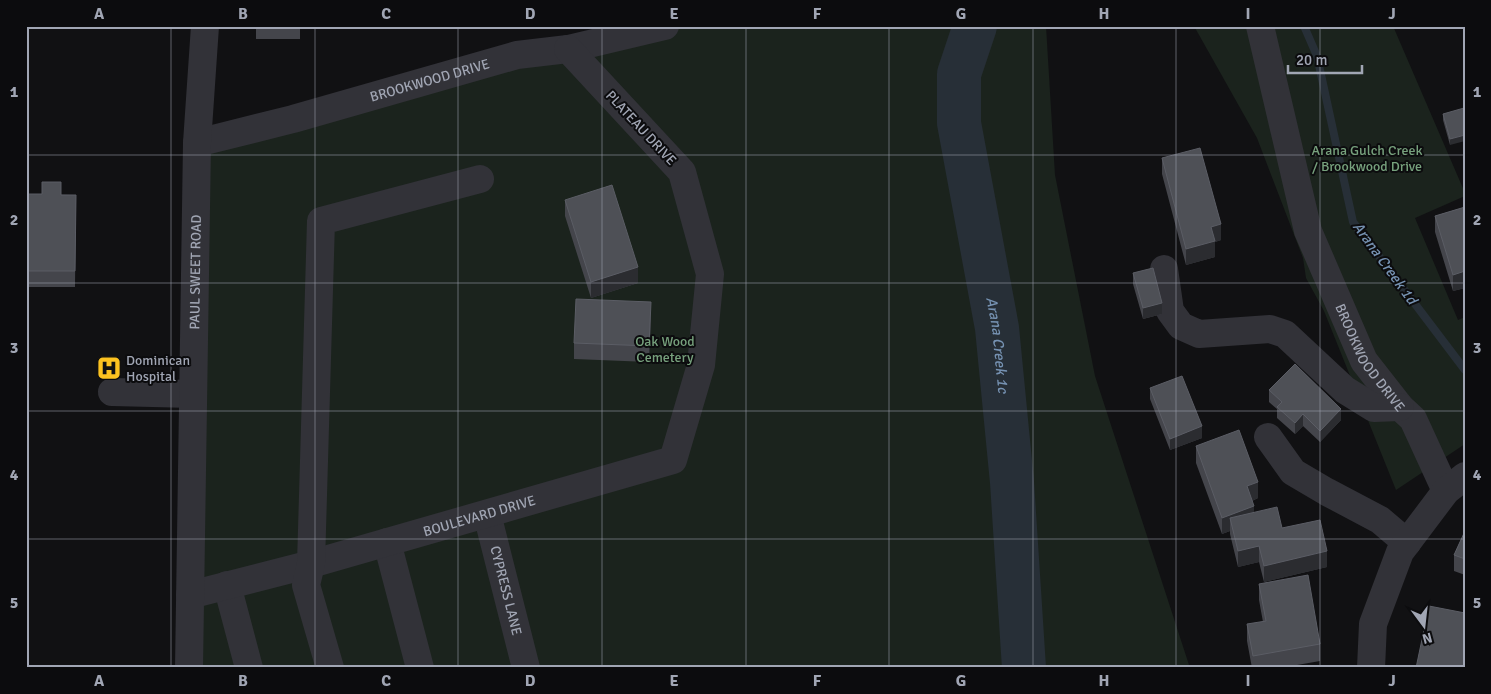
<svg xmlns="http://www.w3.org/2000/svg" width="1491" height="694" viewBox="0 0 1491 694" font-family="Signika,sans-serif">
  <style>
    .green { fill: #1b231d }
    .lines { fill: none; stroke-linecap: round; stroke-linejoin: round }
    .stream { stroke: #272f37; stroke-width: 8 }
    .river { stroke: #272f37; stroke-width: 44 }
    .minor { stroke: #323238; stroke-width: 28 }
    .wall { fill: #44454b }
    .shaded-wall { fill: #2b2c30 }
    .building { fill: #4e5056; stroke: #5b5d65 }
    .grid { fill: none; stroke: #a1a6b4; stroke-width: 1; stroke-opacity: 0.55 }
    .labels { text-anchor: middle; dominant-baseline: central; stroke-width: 4; stroke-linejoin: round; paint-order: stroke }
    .street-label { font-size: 14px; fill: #a1a6b4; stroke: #0c0c0e }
    .park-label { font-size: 14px; fill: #77a17d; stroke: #0c0c0e }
    .poi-label { font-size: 14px; fill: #a1a6b4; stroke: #0c0c0e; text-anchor: start }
    .water-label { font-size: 15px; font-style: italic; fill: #7692b2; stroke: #0c0c0e }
    .neatline { fill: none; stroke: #a1a6b4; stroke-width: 2 }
    .grid-label { font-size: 16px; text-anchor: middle; font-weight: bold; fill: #a1a6b4 }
  </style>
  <rect width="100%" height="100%" fill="#111113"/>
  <!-- green -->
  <path class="green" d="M649,26H1046L1055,175L1095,376L1190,668H182L200,139Z
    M1194,26H1393L1465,193V196L1415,218L1458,320L1465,317V444L1396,490L1324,311L1306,278L1303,258L1257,138Z"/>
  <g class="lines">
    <!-- stream -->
    <path class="stream" d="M1304,26L1317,56L1353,222L1465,370"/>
    <!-- river -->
    <path class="river" id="s1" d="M975,26L959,74V123L997,328L1012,482L1024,668"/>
    <!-- minor -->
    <g class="minor">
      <path id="s2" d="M1260,26L1308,231L1364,361L1400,407L1413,419L1446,491"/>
      <path id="s3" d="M197,143L293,119L517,55L568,49L665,26"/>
      <path d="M1164,269L1170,311L1181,326L1199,334L1270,329L1285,334L1345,390L1374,408L1400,407"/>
      <path d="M112,392L193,394"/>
      <path d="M1268,437L1293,472L1327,492L1380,520L1407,543"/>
      <path id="s4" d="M487,514L526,668"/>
      <path d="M387,542L420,668"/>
      <path d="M227,585L249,668"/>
      <path id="s5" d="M190,595L311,564L673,460L701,365L710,274L682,172L568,49"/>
      <path id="s6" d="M189,668L197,143L205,26"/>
      <path d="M330,668L306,585L311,564L321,221L480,179"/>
      <path d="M1371,668L1373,624L1400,552L1446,491L1465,476"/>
    </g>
  </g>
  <!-- wall -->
  <path class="wall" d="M256,26H300V39H256Z
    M1465,111L1450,145L1443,120V114Z
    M1162,158L1221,240L1215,242V257L1186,265L1162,174Z
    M26,194L76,195L75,287H26Z
    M565,200L638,283L591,298L565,216Z
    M1465,207V288L1453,291L1435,232V216Z
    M1133,273L1162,314L1143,319L1133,284Z
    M651,318L649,362L574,359V343Z
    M1150,388L1202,438L1170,450L1150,399Z
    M1269,390L1341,420L1320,442L1303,426L1295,434L1277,418V409L1269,402Z
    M1196,446L1258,498L1252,501L1254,513L1282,528L1327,567L1264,582L1259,562L1238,567L1230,534V531L1222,534L1196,463Z
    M1465,531V575L1454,571V555Z
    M1259,584L1320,644V661L1280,668H1252L1247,641V624L1263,622L1259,600Z"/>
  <!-- shaded-wall -->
  <path class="shaded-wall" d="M1465,135V141L1450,145V139Z
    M1221,224V240L1215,242V257L1186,265V249L1211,227Z
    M638,267V283L591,298V282Z
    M1465,271V288L1453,291V275Z
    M651,302V318L649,362V346Z
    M1162,303V314L1143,319V308Z
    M1341,409V420L1320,442V431Z
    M1303,414V426L1295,434V423Z
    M1202,426V438L1170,450V439Z
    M1258,482V498L1247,503V486Z
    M1254,506V522L1230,518V531L1222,534V518Z
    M1259,546V562L1238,567V551Z
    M1327,551V567L1264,582V566Z"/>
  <!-- building -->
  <path class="building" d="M1464,108L1465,111V135L1450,139L1443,114Z
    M1200,148L1221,224L1211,227L1215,241L1186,249L1162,158Z
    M42,182H61V195H76L75,271H26V194H42Z
    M612,185L638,267L591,282L565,200Z
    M1465,207V271L1453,275L1435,216Z
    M1153,268L1162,303L1143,308L1133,273Z
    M576,299L651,302L649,346L574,343Z
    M1295,364L1341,409L1320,431L1303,414L1295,423L1277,407L1282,402L1269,390Z
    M1182,376L1202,426L1170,439L1150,388Z
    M1239,430L1258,482L1247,486L1254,506L1222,518L1196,446Z
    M1277,507L1282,528L1320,520L1327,551L1264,566L1259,546L1238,551L1230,518Z
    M1465,531V559L1454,555Z
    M1308,575L1320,644L1253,656L1247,624L1266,621L1259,584Z
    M1429,606L1465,613V668H1416Z"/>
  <!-- grid -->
  <path class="grid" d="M171,26V668M315,26V668M458,26V668M602,26V668M746,26V668M889,26V668M1033,26V668M1176,26V668M1320,26V668M26,155H1465M26,283H1465M26,411H1465M26,539H1465"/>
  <!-- icons -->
  <defs>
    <g id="hospital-square" transform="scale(1.25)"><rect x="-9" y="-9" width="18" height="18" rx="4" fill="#fcc220" stroke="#0c0c0e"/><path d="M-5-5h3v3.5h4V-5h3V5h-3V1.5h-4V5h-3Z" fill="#111"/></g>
  </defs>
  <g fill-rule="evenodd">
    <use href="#hospital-square" x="109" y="368"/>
  </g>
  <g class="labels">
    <!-- street labels -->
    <g class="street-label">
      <text stroke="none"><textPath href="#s3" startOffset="241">BROOKWOOD DRIVE</textPath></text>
      <text transform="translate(641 128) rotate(47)">PLATEAU DRIVE</text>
      <text stroke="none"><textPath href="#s6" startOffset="396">PAUL SWEET ROAD</textPath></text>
      <text stroke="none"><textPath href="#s2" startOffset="352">BROOKWOOD DRIVE</textPath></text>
      <text stroke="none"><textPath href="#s5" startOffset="300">BOULEVARD DRIVE</textPath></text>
      <text stroke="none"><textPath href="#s4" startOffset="79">CYPRESS LANE</textPath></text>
    </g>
    <!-- park labels -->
    <g class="park-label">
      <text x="1367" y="150">Arana Gulch Creek<tspan x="1367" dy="16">/ Brookwood Drive</tspan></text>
      <text x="665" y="341">Oak Wood<tspan x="665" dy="16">Cemetery</tspan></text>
    </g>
    <!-- poi labels -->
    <g class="poi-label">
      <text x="126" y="360">Dominican<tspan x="126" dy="16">Hospital</tspan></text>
    </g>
    <!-- water labels -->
    <g class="water-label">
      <text transform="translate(1385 263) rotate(54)">Arana Creek 1d</text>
      <text stroke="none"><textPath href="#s1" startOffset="325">Arana Creek 1c</textPath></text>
    </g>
  </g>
  <!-- border -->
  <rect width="1491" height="694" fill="none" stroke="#0c0c0e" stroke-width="55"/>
  <!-- north arrow -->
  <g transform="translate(1424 626) rotate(165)" stroke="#0c0c0e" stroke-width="4" paint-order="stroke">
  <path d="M0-4L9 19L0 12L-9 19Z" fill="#a1a6b4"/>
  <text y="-8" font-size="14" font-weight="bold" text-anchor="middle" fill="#a1a6b4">N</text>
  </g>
  <!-- scale -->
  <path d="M1288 65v8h74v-8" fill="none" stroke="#a1a6b4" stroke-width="2.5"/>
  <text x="1296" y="65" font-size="15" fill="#a1a6b4" stroke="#0c0c0e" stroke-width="4" paint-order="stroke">20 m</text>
  <rect x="28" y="28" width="1436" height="638" class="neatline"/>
  <g class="grid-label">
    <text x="99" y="19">A</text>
    <text x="243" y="19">B</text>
    <text x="386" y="19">C</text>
    <text x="530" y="19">D</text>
    <text x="674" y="19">E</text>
    <text x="817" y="19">F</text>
    <text x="961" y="19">G</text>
    <text x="1104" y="19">H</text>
    <text x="1248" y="19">I</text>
    <text x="1392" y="19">J</text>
    <text x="14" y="97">1</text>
    <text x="1477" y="97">1</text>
    <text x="14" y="225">2</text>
    <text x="1477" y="225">2</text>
    <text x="14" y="353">3</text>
    <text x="1477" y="353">3</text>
    <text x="14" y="480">4</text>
    <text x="1477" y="480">4</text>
    <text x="14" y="608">5</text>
    <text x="1477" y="608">5</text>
    <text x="99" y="686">A</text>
    <text x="243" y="686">B</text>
    <text x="386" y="686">C</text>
    <text x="530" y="686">D</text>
    <text x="674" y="686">E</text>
    <text x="817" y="686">F</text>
    <text x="961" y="686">G</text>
    <text x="1104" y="686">H</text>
    <text x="1248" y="686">I</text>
    <text x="1392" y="686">J</text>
  </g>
</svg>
